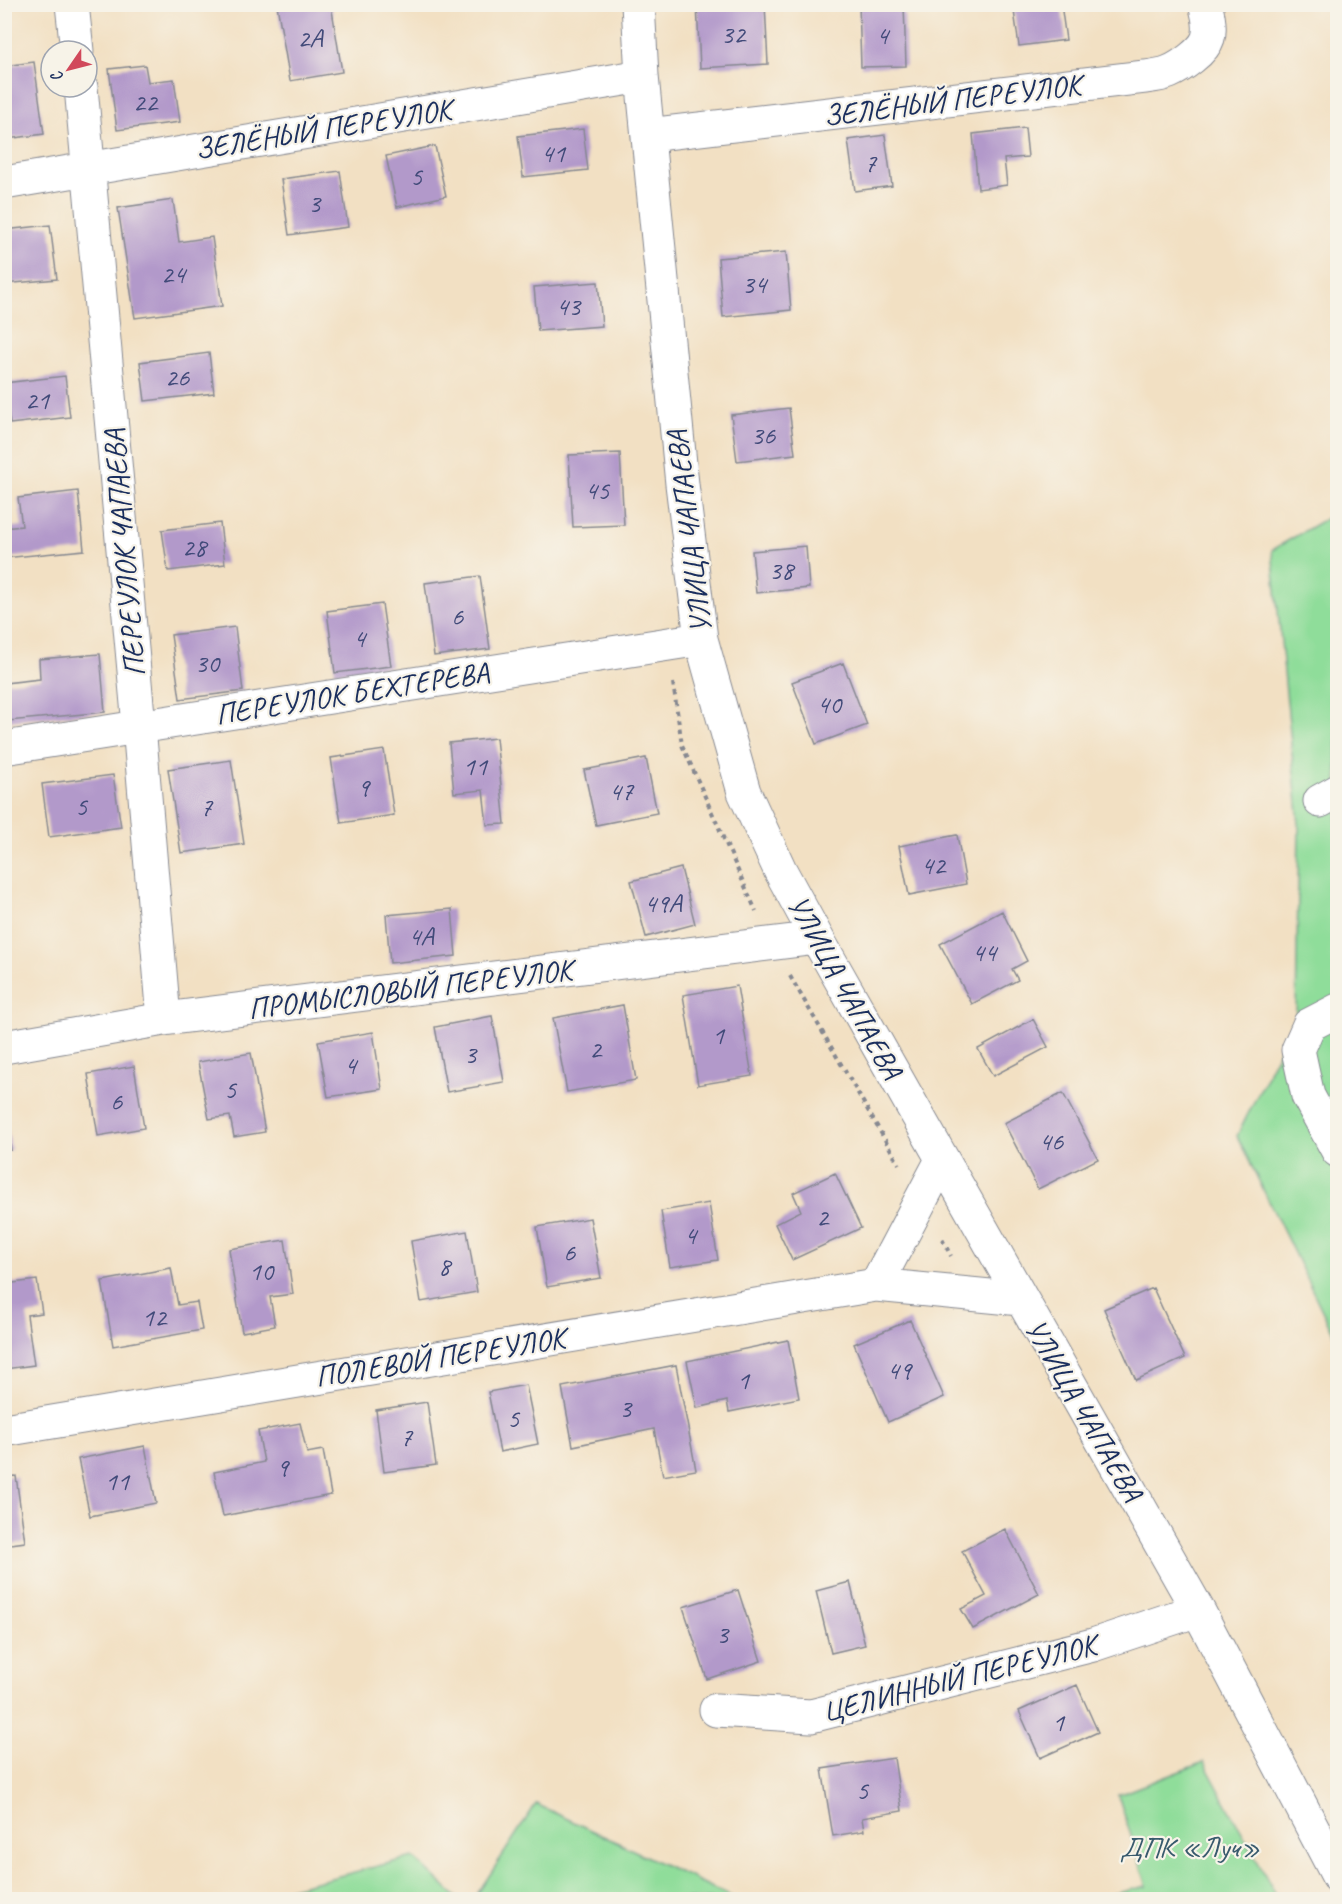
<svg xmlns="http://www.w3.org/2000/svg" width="1342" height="1904" viewBox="0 0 1342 1904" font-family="Caveat,sans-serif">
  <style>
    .green { fill: #8fdd9a; stroke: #55867c; stroke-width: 1.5 }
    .building { fill: #b299ca }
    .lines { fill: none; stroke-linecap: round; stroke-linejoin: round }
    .minor-casing { stroke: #868890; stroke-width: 35 }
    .path { stroke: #868890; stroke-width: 4; stroke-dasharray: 4.5 4.5; stroke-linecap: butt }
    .minor { stroke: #fff; stroke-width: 33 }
    .labels { text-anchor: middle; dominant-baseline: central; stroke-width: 4.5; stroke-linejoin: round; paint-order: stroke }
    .number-label { font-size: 27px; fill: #414a79 }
    .street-label { font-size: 30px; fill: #1b2f5e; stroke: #f7f3e8 }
    .park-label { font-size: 30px; fill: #385a6d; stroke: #f7f3e8 }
  </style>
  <rect width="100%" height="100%" fill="#f7f3e8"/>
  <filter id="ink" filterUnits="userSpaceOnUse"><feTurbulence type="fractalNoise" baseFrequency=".0167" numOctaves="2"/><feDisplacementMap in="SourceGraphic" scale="12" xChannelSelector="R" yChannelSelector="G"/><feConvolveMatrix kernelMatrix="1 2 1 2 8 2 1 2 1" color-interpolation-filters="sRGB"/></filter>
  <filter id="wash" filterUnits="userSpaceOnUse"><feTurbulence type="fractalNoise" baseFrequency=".008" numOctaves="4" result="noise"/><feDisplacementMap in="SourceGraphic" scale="24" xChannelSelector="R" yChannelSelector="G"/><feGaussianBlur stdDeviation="1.35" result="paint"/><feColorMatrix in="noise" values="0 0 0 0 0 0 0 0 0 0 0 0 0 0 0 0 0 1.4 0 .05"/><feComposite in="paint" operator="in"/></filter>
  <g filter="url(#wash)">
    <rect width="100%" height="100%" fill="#f2e0c3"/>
    <!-- green -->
    <path class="green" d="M1337,512V1341L1237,1136L1296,1017L1299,824L1272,550Z
      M1204,1762L1278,1899H1092L1147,1886L1118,1795Z
      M536,1804L736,1899H474Z
      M413,1857L458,1899H249Z"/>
    <g id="blocks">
      <!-- building -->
      <path class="building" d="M331,4L342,72L290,81L277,5Z
        M697,4H765L768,64L700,68Z
        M859,4H904L906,66L861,67Z
        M1013,4H1061L1066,40L1019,46Z
        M34,62L44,134L7,139L4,116V66Z
        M145,65L148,82L174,79L180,122L117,130L109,69Z
        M1025,128L1028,157L1004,159L1007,185L978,189L973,134Z
        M583,129L588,170L523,177L518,136Z
        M885,135L892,186L855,191L848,140Z
        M435,146L446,196L397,207L386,156Z
        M340,171L348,227L289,235L281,179Z
        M173,200L179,242L212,237L222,306L135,318L118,208Z
        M50,225L57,279L4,284V230Z
        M786,252L791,310L723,317L718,258Z
        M598,282L602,326L538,331L534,287Z
        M209,353L214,393L145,401L140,362Z
        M65,376L70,417L10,424L4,383Z
        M789,408L795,454L737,461L731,415Z
        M620,453L624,525L573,527L569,455Z
        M78,491L84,550L4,558V528L22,526L18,498Z
        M220,523L225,564L168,571L162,530Z
        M806,546L809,588L756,593L752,551Z
        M480,576L490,649L434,656L425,583Z
        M382,604L391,666L335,673L327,611Z
        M235,627L243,691L180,699L171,635Z
        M100,654L105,712L8,721L5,683L40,679L39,659Z
        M843,663L867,725L816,744L792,682Z
        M496,738L505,824L487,825L483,790L454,793L449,743Z
        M384,750L394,815L341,823L331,758Z
        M646,758L657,813L596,825L584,770Z
        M231,760L244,844L181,853L168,769Z
        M113,775L121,827L49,837L42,784Z
        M957,835L966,884L909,895L899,846Z
        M681,868L695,924L646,937L631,881Z
        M452,909L456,956L390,963L386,915Z
        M1002,911L1027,961L1012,969L1018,980L972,1004L940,944Z
        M737,986L752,1076L698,1085L683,995Z
        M623,1005L636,1080L567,1092L553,1018Z
        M492,1016L504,1082L447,1092L435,1027Z
        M1033,1019L1048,1047L993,1076L978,1049Z
        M373,1032L382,1089L328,1097L318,1041Z
        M251,1053L265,1132L234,1137L230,1116L209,1119L198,1062Z
        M134,1066L144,1128L98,1136L88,1074Z
        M1063,1093L1098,1159L1038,1189L1004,1123Z
        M6,1119L11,1150L4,1151V1120Z
        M835,1173L861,1228L792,1260L775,1224L801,1211L793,1193Z
        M709,1203L718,1260L670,1267L661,1211Z
        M590,1218L601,1278L547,1287L537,1227Z
        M467,1231L477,1292L421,1302L411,1241Z
        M285,1240L293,1294L270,1297L275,1326L242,1332L229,1249Z
        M171,1268L178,1305L197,1302L202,1330L113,1346L102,1281Z
        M37,1280L42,1313L27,1315L34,1365L5,1369V1284Z
        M1153,1288L1185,1358L1136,1380L1104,1309Z
        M910,1320L944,1397L888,1422L854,1344Z
        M788,1340L799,1398L729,1412L727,1401L697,1408L687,1361Z
        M676,1365L696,1470L663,1476L654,1429L573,1446L562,1387Z
        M526,1385L538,1444L500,1452L488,1392Z
        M427,1402L436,1465L384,1472L376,1410Z
        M300,1423L307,1453L323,1450L331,1495L223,1516L214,1472L264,1462L258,1431Z
        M145,1446L156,1503L90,1516L78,1459Z
        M16,1476L25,1542L4,1545V1477Z
        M1005,1529L1039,1594L973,1629L961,1609L986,1596L962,1551Z
        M850,1582L865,1645L831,1653L816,1591Z
        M738,1590L761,1661L707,1679L683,1607Z
        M1077,1685L1098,1732L1040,1758L1019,1711Z
        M894,1758L902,1811L862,1818L864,1831L833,1836L822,1769Z"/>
    </g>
  </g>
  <g filter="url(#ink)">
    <use href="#blocks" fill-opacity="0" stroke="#868890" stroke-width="1.5"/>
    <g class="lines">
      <!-- minor casing -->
      <g class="minor-casing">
        <path id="minor" d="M72,4L77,51
          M638,4L642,76L682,484L701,639L744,792L780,870L817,938L1198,1610L1338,1876
          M81,87L139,726L164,1019
          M648,135L1145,77C1153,76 1162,75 1169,72C1181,67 1204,51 1208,38C1211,28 1208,14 1205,4
          M4,183L642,76
          M4,748L701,639
          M1320,801L1338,791
          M1338,1010L1309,1025L1298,1050L1308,1096L1338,1151
          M4,1047L164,1019L817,938
          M876,1285L942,1160
          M4,1430L876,1285L1021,1299
          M716,1710L811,1716L1093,1645L1198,1610"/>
      </g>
      <!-- path -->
      <path class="path" d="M673,683L682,745L756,911
        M790,976L899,1164
        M942,1239L951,1256"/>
      <!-- minor -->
      <use href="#minor" class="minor"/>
    </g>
  </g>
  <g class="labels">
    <!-- number labels -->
    <g class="number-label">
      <text x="733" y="34">32</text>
      <text x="882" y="35">4</text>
      <text x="310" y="38">2А</text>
      <text x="145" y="102">22</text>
      <text x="553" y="153">41</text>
      <text x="870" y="163">7</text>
      <text x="416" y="176">5</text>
      <text x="314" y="203">3</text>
      <text x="173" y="274">24</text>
      <text x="754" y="284">34</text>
      <text x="568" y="306">43</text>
      <text x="177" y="377">26</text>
      <text x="37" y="400">21</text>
      <text x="763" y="435">36</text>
      <text x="597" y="490">45</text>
      <text x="194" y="547">28</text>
      <text x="781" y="570">38</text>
      <text x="457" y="616">6</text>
      <text x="359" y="638">4</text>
      <text x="207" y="663">30</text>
      <text x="829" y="704">40</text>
      <text x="475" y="766">11</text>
      <text x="363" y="787">9</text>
      <text x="621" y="791">47</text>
      <text x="81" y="806">5</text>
      <text x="206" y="807">7</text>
      <text x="933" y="865">42</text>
      <text x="663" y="903">49А</text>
      <text x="421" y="936">4А</text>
      <text x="984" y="952">44</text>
      <text x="718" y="1035">1</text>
      <text x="595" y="1049">2</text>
      <text x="470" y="1054">3</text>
      <text x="350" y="1065">4</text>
      <text x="230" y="1089">5</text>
      <text x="116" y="1101">6</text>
      <text x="1051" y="1141">46</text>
      <text x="822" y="1217">2</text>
      <text x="690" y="1235">4</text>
      <text x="569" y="1252">6</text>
      <text x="444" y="1266">8</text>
      <text x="261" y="1271">10</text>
      <text x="154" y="1317">12</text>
      <text x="899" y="1370">49</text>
      <text x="743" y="1380">1</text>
      <text x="625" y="1408">3</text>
      <text x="513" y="1418">5</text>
      <text x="406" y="1437">7</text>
      <text x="282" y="1467">9</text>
      <text x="117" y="1481">11</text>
      <text x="722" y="1634">3</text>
      <text x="1058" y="1722">1</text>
      <text x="862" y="1790">5</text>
    </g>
    <!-- street labels -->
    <g class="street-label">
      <text transform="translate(952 100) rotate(-7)">ЗЕЛЁНЫЙ ПЕРЕУЛОК</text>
      <text transform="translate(323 129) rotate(-9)">ЗЕЛЁНЫЙ ПЕРЕУЛОК</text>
      <text transform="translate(689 532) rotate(-97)">УЛИЦА ЧАПАЕВА</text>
      <text transform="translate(124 553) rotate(-95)">ПЕРЕУЛОК ЧАПАЕВА</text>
      <text transform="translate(352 693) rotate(-9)">ПЕРЕУЛОК БЕХТЕРЕВА</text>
      <text transform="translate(845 987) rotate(61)">УЛИЦА ЧАПАЕВА</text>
      <text transform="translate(410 989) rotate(-7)">ПРОМЫСЛОВЫЙ ПЕРЕУЛОК</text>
      <text transform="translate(440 1357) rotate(-9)">ПОЛЕВОЙ ПЕРЕУЛОК</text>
      <text transform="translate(1084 1410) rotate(60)">УЛИЦА ЧАПАЕВА</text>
      <text transform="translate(959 1678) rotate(-14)">ЦЕЛИННЫЙ ПЕРЕУЛОК</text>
    </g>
    <!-- park labels -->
    <g class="park-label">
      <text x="1190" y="1847">ДПК «Луч»</text>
    </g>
  </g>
  <!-- margin -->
  <rect width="1342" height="1904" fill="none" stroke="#f7f3e8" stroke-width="24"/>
  <!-- north arrow -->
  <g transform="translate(69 69) rotate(235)"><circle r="28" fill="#f7f3e8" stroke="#9fa5b1" stroke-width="1.5"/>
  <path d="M0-4.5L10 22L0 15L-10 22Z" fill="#d1495b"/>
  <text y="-9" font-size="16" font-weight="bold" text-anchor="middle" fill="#1b2f5e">С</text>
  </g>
</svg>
